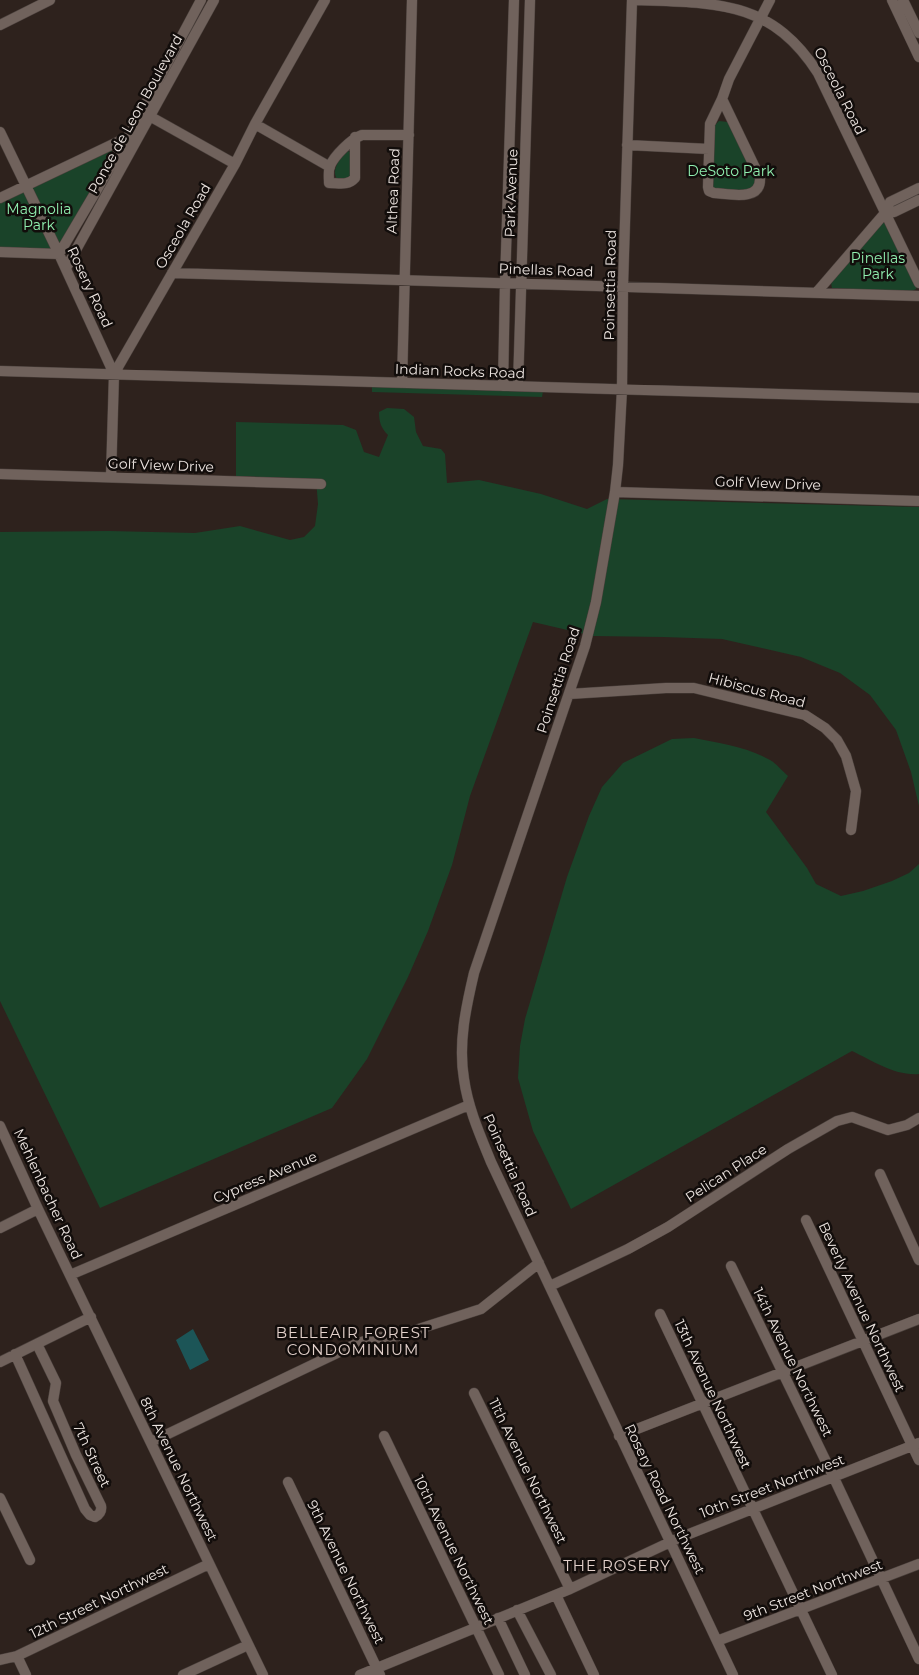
<svg xmlns="http://www.w3.org/2000/svg" width="919" height="1675" viewBox="0 0 919 1675" font-family="Montserrat,sans-serif">
  <style>
    .green { fill: #1a4329 }
    .water { fill: #1c5557 }
    .lines { fill: none; stroke-linecap: round; stroke-linejoin: round }
    .minor-casing { stroke: #4a403c; stroke-width: 11 }
    .minor { stroke: #70625c; stroke-width: 10 }
    .labels { text-anchor: middle; dominant-baseline: central; stroke-width: 5; stroke-linejoin: round; paint-order: stroke }
    .street-label { font-size: 14px; fill: #eee6e2; stroke: #120d0b }
    .park-label { font-size: 14px; fill: #90efaf; stroke: #120d0b }
    .neighbourhood-label { font-size: 15px; letter-spacing: 1px; fill: #e3d1cb; stroke: #120d0b }
  </style>
  <rect width="100%" height="100%" fill="#2e221d"/>
  <!-- green -->
  <path class="green" d="M719,121L728,122L758,182L748,192L713,188L714,126Z
    M111,148L112,151L62,242L47,250L0,248V203Z
    M348,151L350,152L351,174L348,179H337C331,170 340,160 344,152Z
    M883,222L887,225L917,286L916,289L912,291L832,289L831,282Z
    M372,386L543,391L542,397L372,392Z
    M387,408L404,409L414,417L416,432L423,446L441,449L445,454L447,483L479,480L541,494L587,509L607,499L919,507V806L911,772L896,730L870,695L840,673L801,657L722,639L663,637L593,636L533,622L470,796L452,865L428,931L408,977L367,1059L332,1108L100,1208L0,1001V532L109,531L195,533L240,526L290,540L304,537L315,526L318,504L316,479L236,476V422L343,425L356,430L364,452L379,457L388,435C381,428 379,422 379,412Z
    M694,738C720,743 747,747 770,760C777,764 782,771 788,776L766,812L807,868L816,884L841,896L863,891L892,881L909,873L919,864V1074C895,1076 873,1061 852,1051L571,1209L533,1131L518,1078L520,1046L525,1019L567,877L589,816L602,787L623,763L672,739Z"/>
  <!-- water -->
  <path class="water" d="M193,1329L209,1360L190,1370L176,1340Z"/>
  <g class="lines">
    <!-- minor casing -->
    <g class="minor-casing">
      <path id="minor" d="M632,0L623,286L622,389L618,465L615,492L596,602L585,646L474,973C466,1007 458,1043 464,1079C468,1108 480,1135 491,1162L733,1675
        M635,0C717,3 771,0 818,73L919,283
        M892,0L919,57
        M903,0L919,33
        M0,25L50,0
        M722,99L760,178C761,202 730,194 714,193L709,191L708,187L710,124L722,99L729,79L770,0
        M144,113L235,164
        M255,124L330,167
        M0,132L59,254L114,374
        M355,137V178C348,186 339,183 329,183C329,178 328,171 330,166C334,156 351,139 362,135H409
        M627,145L709,149
        M0,198L128,137
        M885,213L894,212L919,200
        M0,252L59,254L128,137L201,0
        M66,268L214,0
        M172,273L919,296
        M816,293L885,213L890,202L919,188
        M0,371L919,398
        M402,383L412,0
        M503,386L505,283L514,0
        M518,386L530,0
        M0,474L321,484
        M111,477L114,374L235,164L255,124L325,0
        M615,492L919,501
        M569,694L666,688H694L805,715L825,728L837,740L846,756L856,791L851,830
        M0,1126L38,1209L263,1675
        M880,1174L919,1260
        M806,1220L919,1460
        M0,1228L38,1209
        M731,1266L834,1478L919,1659
        M70,1275L469,1105
        M550,1286L628,1249L668,1227L788,1149L837,1121L852,1117L888,1130L907,1125L919,1118
        M660,1314L832,1675
        M15,1354L85,1509L90,1515L95,1517C99,1515 102,1511 101,1506L76,1455L53,1401L56,1383L37,1344
        M0,1362L91,1317
        M474,1393L570,1589
        M384,1436L499,1675
        M619,1436L919,1319
        M151,1442L358,1343L375,1338L397,1336L481,1309L539,1263
        M288,1482L380,1675
        M0,1498L30,1560
        M556,1595L594,1675
        M517,1610L551,1675
        M498,1618L525,1675
        M717,1641L919,1564
        M17,1656L26,1675
        M0,1660L17,1656L209,1564
        M183,1675L248,1645
        M360,1675L570,1589L679,1538L919,1443"/>
    </g>
    <!-- minor -->
    <use href="#minor" class="minor"/>
  </g>
  <g class="labels">
    <!-- street labels -->
    <g class="street-label">
      <text transform="translate(840 91) rotate(63)">Osceola Road</text>
      <text transform="translate(135 114) rotate(-61)">Ponce de Leon Boulevard</text>
      <text transform="translate(393 191) rotate(-88)">Althea Road</text>
      <text transform="translate(511 193) rotate(-88)">Park Avenue</text>
      <text transform="translate(183 226) rotate(-60)">Osceola Road</text>
      <text transform="translate(546 270) rotate(2)">Pinellas Road</text>
      <text transform="translate(610 285) rotate(-89)">Poinsettia Road</text>
      <text transform="translate(90 287) rotate(65)">Rosery Road</text>
      <text transform="translate(460 371) rotate(2)">Indian Rocks Road</text>
      <text transform="translate(161 465) rotate(2)">Golf View Drive</text>
      <text transform="translate(768 483) rotate(2)">Golf View Drive</text>
      <text transform="translate(558 680) rotate(-72)">Poinsettia Road</text>
      <text transform="translate(757 690) rotate(15)">Hibiscus Road</text>
      <text transform="translate(510 1165) rotate(66)">Poinsettia Road</text>
      <text transform="translate(726 1173) rotate(-33)">Pelican Place</text>
      <text transform="translate(265 1177) rotate(-23)">Cypress Avenue</text>
      <text transform="translate(48 1194) rotate(65)">Mehlenbacher Road</text>
      <text transform="translate(862 1307) rotate(65)">Beverly Avenue Northwest</text>
      <text transform="translate(793 1362) rotate(64)">14th Avenue Northwest</text>
      <text transform="translate(713 1394) rotate(65)">13th Avenue Northwest</text>
      <text transform="translate(92 1455) rotate(65)">7th Street</text>
      <text transform="translate(179 1469) rotate(64)">8th Avenue Northwest</text>
      <text transform="translate(528 1471) rotate(64)">11th Avenue Northwest</text>
      <text transform="translate(772 1486) rotate(-21)">10th Street Northwest</text>
      <text transform="translate(665 1499) rotate(64)">Rosery Road Northwest</text>
      <text transform="translate(454 1550) rotate(64)">10th Avenue Northwest</text>
      <text transform="translate(346 1572) rotate(64)">9th Avenue Northwest</text>
      <text transform="translate(813 1590) rotate(-21)">9th Street Northwest</text>
      <text transform="translate(99 1601) rotate(-26)">12th Street Northwest</text>
    </g>
    <!-- park labels -->
    <g class="park-label">
      <text x="731" y="171">DeSoto Park</text>
      <text x="39" y="209">Magnolia<tspan x="39" dy="16">Park</tspan></text>
      <text x="878" y="258">Pinellas<tspan x="878" dy="16">Park</tspan></text>
    </g>
    <!-- neighbourhood labels -->
    <g class="neighbourhood-label">
      <text x="353" y="1332">BELLEAIR FOREST<tspan x="353" dy="17">CONDOMINIUM</tspan></text>
      <text x="617" y="1565">THE ROSERY</text>
    </g>
  </g>
</svg>
